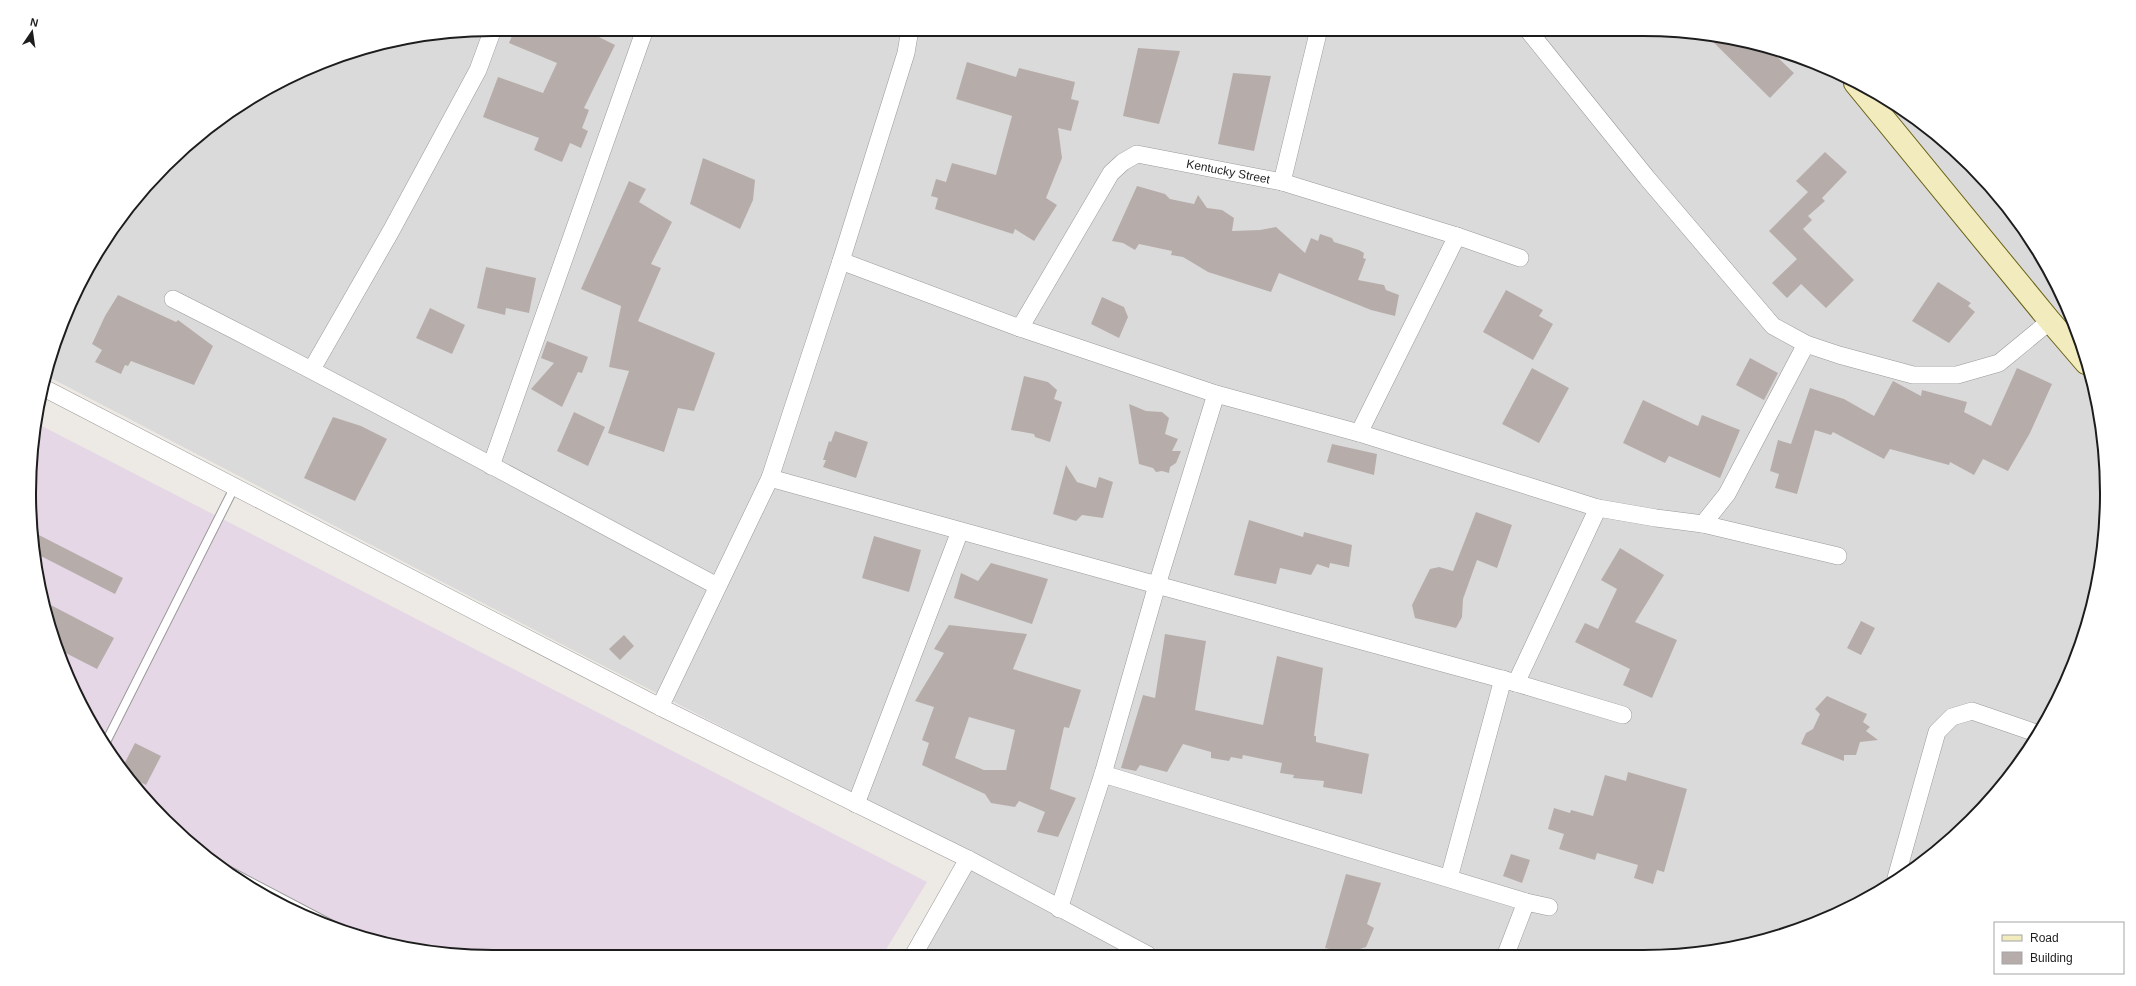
<svg xmlns="http://www.w3.org/2000/svg" width="2136" height="986" viewBox="0 0 2136 986" font-family="Arial,sans-serif">
  <style>
    .residential { fill: #dbdada }
    .industrial { fill: #e5d7e5 }
    .building { fill: #b6adaa; fill-rule: evenodd }
    .lines { fill: none; stroke-linecap: round; stroke-linejoin: round }
    .lane-casing { stroke: #9a9a9a; stroke-width: 10 }
    .street-casing { stroke: #9a9a9a; stroke-width: 18 }
    .secondary-casing { stroke: #676012; stroke-width: 24 }
    .lane { stroke: #fff; stroke-width: 8 }
    .street { stroke: #fff; stroke-width: 17 }
    .secondary { stroke: #f1ebbe; stroke-width: 22 }
    .labels { text-anchor: middle; dominant-baseline: central; stroke-width: 3; stroke-linejoin: round; paint-order: stroke }
    .street-label { font-size: 12px; fill: #1d1d1d; stroke: #fff }
    .rim { fill: none; stroke: #1d1d1d; stroke-width: 2 }
  </style>
  <rect width="100%" height="100%" fill="#ede9e4"/>
  <!-- residential -->
  <path class="residential" d="M493,29H1643L1733,38L1820,64L1901,107L1971,165L2029,235L2072,315L2098,402L2107,493L2098,583L2072,670L2011,775L1926,861L1821,922L1704,953L1167,955L592,660L45,375L54,344L91,261L144,187L187,144L261,91L344,54L403,38Z
    M968,859L1145,955L912,956Z"/>
  <!-- industrial -->
  <path class="industrial" d="M36,423L927,882L882,956L493,957L403,948L316,922L261,895L187,842L144,799L91,725L54,642L38,583L29,493Z"/>
  <!-- building -->
  <path class="building" d="M515,29H583L615,45L584,108L589,110L582,128L588,131L581,148L570,143L562,162L534,150L539,138L483,117L498,77L543,93L557,63L509,43Z
    M1706,35L1733,38L1769,49L1794,73L1770,98Z
    M1138,48L1180,51L1159,124L1123,116Z
    M967,62L1016,77L1019,68L1075,82L1071,99L1079,101L1071,131L1058,128L1062,158L1046,198L1057,205L1034,241L1015,229L1013,234L935,209L938,198L931,196L936,179L946,182L952,163L996,175L1012,116L956,99Z
    M1233,73L1271,76L1254,151L1218,144Z
    M1825,152L1847,172L1822,198L1825,201L1808,216L1812,220L1803,229L1854,280L1826,308L1801,284L1787,298L1772,283L1797,259L1769,231L1808,192L1796,181Z
    M703,158L755,180L753,200L740,229L690,204Z
    M629,181L646,189L639,202L672,222L651,264L661,268L638,321L715,353L694,411L678,408L664,452L608,433L629,371L609,367L621,306L581,289Z
    M1137,186L1165,194L1170,199L1194,204L1198,195L1207,208L1222,210L1234,218L1232,231L1260,230L1276,227L1305,253L1311,238L1318,241L1320,234L1332,238L1334,242L1359,250L1364,253L1363,258L1366,259L1358,280L1384,285L1386,290L1399,295L1395,316L1371,310L1279,273L1271,292L1208,272L1183,257L1171,255L1172,251L1139,244L1135,250L1123,243L1112,241Z
    M486,267L536,278L529,313L506,308L505,315L477,308Z
    M1938,282L1971,303L1968,306L1975,312L1949,343L1912,321Z
    M1506,290L1543,310L1539,316L1553,324L1533,360L1483,332Z
    M118,295L176,322L178,320L213,346L194,385L131,361L128,366L125,365L121,374L95,362L102,350L92,344L105,316Z
    M1102,297L1124,307L1128,317L1119,338L1091,324Z
    M430,308L465,325L452,354L416,338Z
    M547,341L588,357L582,373L578,372L562,407L531,389L554,363L541,358Z
    M1750,358L1778,373L1764,400L1736,385Z
    M1532,368L1569,388L1539,443L1502,424Z
    M2017,368L2052,384L2030,433L2008,471L1983,459L1974,475L1950,462L1949,465L1890,449L1884,459L1833,432L1831,435L1815,430L1797,494L1775,488L1779,474L1770,471L1778,440L1791,444L1810,388L1844,399L1874,416L1893,381L1921,396L1922,390L1967,402L1964,412L1991,426Z
    M1024,376L1048,382L1057,390L1054,399L1062,402L1050,442L1035,437L1034,434L1011,430Z
    M1643,400L1698,426L1702,415L1740,430L1720,478L1669,456L1665,463L1623,443Z
    M1129,404L1146,411L1162,412L1169,418L1165,434L1178,439L1172,451H1181L1176,463L1170,467L1169,473L1162,471L1156,472L1153,468L1139,464Z
    M574,412L605,427L588,466L557,451Z
    M333,417L361,426L387,439L355,501L304,478Z
    M835,431L868,442L856,478L823,467L826,460H823L829,441L831,442Z
    M1332,444L1377,454L1374,475L1327,462Z
    M1066,465L1077,482L1096,488L1099,477L1113,482L1103,518L1082,515L1076,521L1053,514Z
    M1476,512L1512,525L1497,568L1477,560L1463,599L1462,617L1456,628L1415,618L1412,605L1430,569L1439,567L1453,571Z
    M1249,520L1303,537L1304,532L1352,545L1349,567L1330,563L1329,568L1317,564L1311,575L1280,568L1276,584L1234,575Z
    M33,532L123,578L115,594L35,553Z
    M874,536L921,550L909,592L862,578Z
    M1620,548L1664,575L1635,622L1677,640L1652,698L1623,685L1630,669L1575,642L1585,623L1598,629L1617,589L1601,580Z
    M991,563L1048,579L1032,624L954,598L961,573L978,581Z
    M43,601L114,638L97,669L56,648Z
    M1861,621L1875,628L1861,655L1847,648Z
    M949,625L1027,634L1013,669L1081,690L1069,728L1064,727L1050,789L1076,798L1058,837L1037,832L1045,812L1019,801L1015,807L991,803L985,794L922,765L929,743L922,740L934,707L915,701L944,653L934,649ZM969,717L1015,730L1006,770H984L955,758Z
    M1165,634L1206,641L1195,710L1263,725L1277,656L1323,668L1314,736H1316V742L1369,754L1362,794L1323,787L1324,781L1293,778L1294,775L1280,773L1282,763L1243,755L1242,759L1231,757L1229,761L1211,758V752L1183,744L1167,772L1140,765L1136,771L1121,768L1143,695L1155,698Z
    M624,635L634,646L620,660L609,649Z
    M1827,696L1867,714L1863,722L1870,727L1866,731L1878,740L1860,742L1856,755H1844V761L1801,744L1806,733L1813,729L1820,714L1815,709Z
    M135,743L161,756L146,785L128,776L122,768Z
    M1628,772L1687,789L1664,872L1657,870L1653,884L1634,878L1638,865L1597,853L1595,860L1559,849L1564,834L1548,829L1554,808L1570,813L1571,810L1593,816L1605,775L1626,781Z
    M1511,854L1530,860L1522,883L1503,876Z
    M1346,874L1381,883L1367,924L1374,928L1366,947L1347,953L1325,948Z"/>
  <g class="lines">
    <!-- lane casing -->
    <g class="lane-casing">
      <path id="lane" d="M105,744L235,486
        M222,867L340,929"/>
    </g>
    <!-- street casing -->
    <g class="street-casing">
      <g id="street">
        <path d="M1527,29L1647,178L1773,326L1806,344L1839,355L1913,375H1957L1999,363L2050,321"/>
        <path d="M1282,182L1319,29"/>
        <path d="M841,261L906,53L910,29"/>
        <path d="M173,299C356,391 536,490 717,586"/>
        <path id="s1" d="M1020,328L1111,173L1123,162L1137,154L1282,182L1457,236L1520,258"/>
        <path d="M312,369L391,231L478,70L493,29"/>
        <path d="M42,387L660,707L968,859L1148,955"/>
        <path d="M1359,433L1457,236"/>
        <path d="M491,466L645,29"/>
        <path d="M770,478L841,261L1020,328L1216,394L1359,433L1598,508L1656,518L1703,524L1838,556"/>
        <path d="M1703,524L1727,494L1806,344"/>
        <path d="M1516,683L1598,508"/>
        <path d="M660,707L770,478L1157,585L1216,394"/>
        <path d="M1103,774L1526,902L1549,907"/>
        <path d="M856,804L960,531"/>
        <path d="M1449,878L1503,679"/>
        <path d="M1896,878L1937,732L1952,717L1972,711L2036,733"/>
        <path d="M1059,909L1103,774L1157,585L1516,683L1623,715"/>
        <path d="M1506,954L1526,902"/>
        <path d="M913,956L968,859"/>
      </g>
    </g>
    <!-- secondary casing -->
    <g class="secondary-casing">
      <path id="secondary" d="M1855,83L2050,321L2086,363"/>
    </g>
    <!-- lane -->
    <use href="#lane" class="lane"/>
    <!-- street -->
    <use href="#street" class="street"/>
    <!-- secondary -->
    <use href="#secondary" class="secondary"/>
  </g>
  <g class="labels">
    <!-- street labels -->
    <g class="street-label">
      <text stroke="none"><textPath href="#s1" startOffset="305">Kentucky Street</textPath></text>
    </g>
  </g>
  <!-- crop -->
  <path d="M0 0H2136V986H0ZM493 36H1643A457 457 0 0 1 2100 493V493A457 457 0 0 1 1643 950H493A457 457 0 0 1 36 493V493A457 457 0 0 1 493 36Z" fill="#fff" fill-rule="evenodd"/>
  <path class="rim" d="M493 36H1643A457 457 0 0 1 2100 493V493A457 457 0 0 1 1643 950H493A457 457 0 0 1 36 493V493A457 457 0 0 1 493 36Z"/>
  <!-- legend -->
  <rect x="1994" y="922" width="130" height="52" fill="#ffffff" stroke="#a5a5a5"/>
  <rect x="2002" y="935" width="20" height="6" fill="#f1ebbe" stroke="#a5a5a5"/>
  <text x="2030" y="942" font-size="12" fill="#1d1d1d">Road</text>
  <rect x="2002" y="952" width="20" height="12" fill="#b6adaa" stroke="#a5a5a5"/>
  <text x="2030" y="962" font-size="12" fill="#1d1d1d">Building</text>
  <!-- north arrow -->
  <g transform="translate(32 32) rotate(13)" stroke="#ffffff" stroke-width="3" paint-order="stroke">
  <path d="M0-3L7 15L0 10L-7 15Z" fill="#1d1d1d"/>
  <text y="-6" font-size="11" font-weight="bold" text-anchor="middle" fill="#1d1d1d">N</text>
  </g>
</svg>
